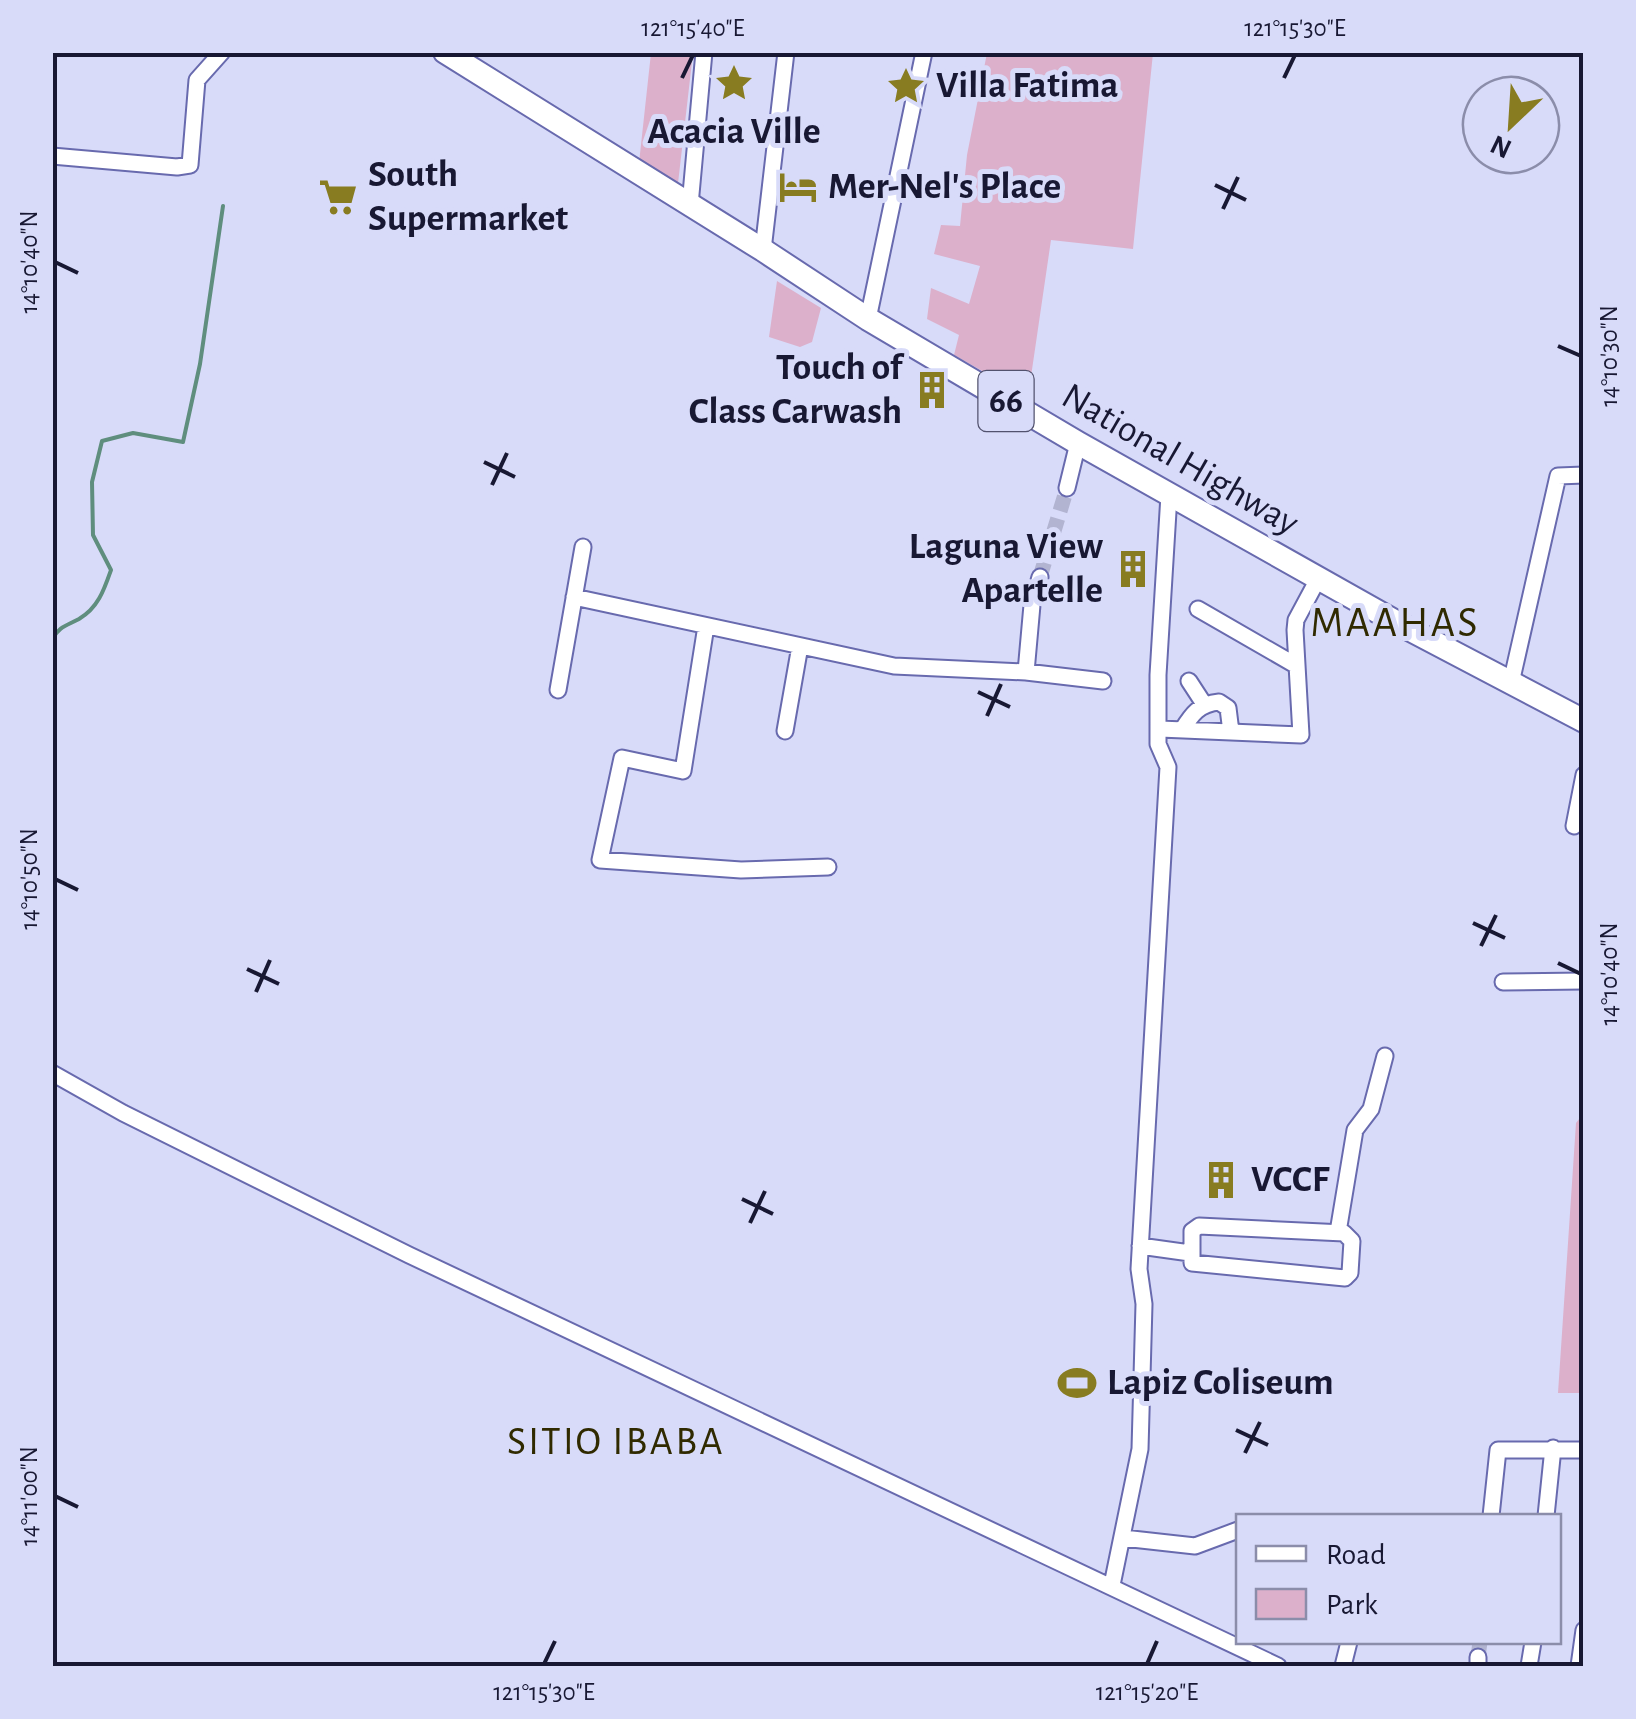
<svg xmlns="http://www.w3.org/2000/svg" width="1636" height="1719" viewBox="0 0 1636 1719" font-family="'Alegreya Sans',sans-serif">
  <style>
    .green { fill: #dcb0cb }
    .lines { fill: none; stroke-linecap: round; stroke-linejoin: round }
    .stream { stroke: #5f8e7e; stroke-width: 4 }
    .street-tunnel { stroke: #b2b4d1; stroke-width: 15; stroke-dasharray: 15 8; stroke-linecap: butt }
    .street-casing { stroke: #686aae; stroke-width: 19 }
    .primary-casing { stroke: #686aae; stroke-width: 26 }
    .street { stroke: #fff; stroke-width: 15 }
    .primary { stroke: #fff; stroke-width: 22 }
    .ticks { fill: none; stroke: #181833; stroke-width: 4 }
    .labels { text-anchor: middle; dominant-baseline: central; stroke-width: 10; stroke-linejoin: round; paint-order: stroke }
    .shield { fill: #d8dbf9; stroke: #52526e; stroke-width: 2.5 }
    .shield-label { font-size: 35px; font-weight: bold; fill: #181833 }
    .poi-label { font-size: 38px; font-weight: bold; fill: #181833; stroke: #d8dbf9; text-anchor: start }
    .street-label { font-size: 38px; fill: #181833; stroke: #d8dbf9 }
    .neighbourhood-label { font-size: 40px; letter-spacing: 2.5px; fill: #302a00; stroke: #d8dbf9 }
    .quarter-label { font-size: 42px; letter-spacing: 2.5px; fill: #302a00; stroke: #d8dbf9 }
    .neatline { fill: none; stroke: #181833; stroke-width: 4 }
    .ticks-label { font-size: 25px; text-anchor: middle; fill: #181833 }
  </style>
  <rect width="100%" height="100%" fill="#d8dbf9"/>
  <!-- green -->
  <path class="green" d="M651,53H693L677,192L639,163Z
    M987,53H1153L1133,249L1051,240L1028,397L954,355L959,335L927,319L931,288L969,304L980,266L934,254L941,225L960,226L967,155Z
    M777,281L821,308L812,342L800,347L769,337Z
    M1583,1114V1393H1558L1576,1123Z"/>
  <g class="lines">
    <!-- stream -->
    <path class="stream" d="M52,639C60,626 66,626 79,619C98,608 104,590 111,570L93,535L92,482L102,441L133,433L183,442L200,364L223,206"/>
    <!-- street-tunnel -->
    <path class="street-tunnel" d="M1040,577L1067,488
      M1478,1657L1480,1642"/>
    <!-- street casing -->
    <g class="street-casing">
      <path id="street" d="M52,156L177,167L190,165L197,80L222,52
        M690,205L704,52
        M763,250L786,52
        M868,319L924,52
        M1067,488L1078,443
        M574,597L894,666L1026,672L1103,681
        M1198,609L1297,666
        M706,626L683,771L622,758L600,860L741,870L828,867
        M1026,672L1032,605L1040,577
        M1189,681L1204,704
        M1511,683L1558,476L1584,475
        M558,690L583,547
        M1160,729L1301,735L1295,630L1296,620L1318,579
        M1182,730C1192,714 1199,704 1219,702L1228,708L1231,732
        M785,731L800,646
        M1574,826L1584,775
        M1503,982L1584,981
        M52,1073L123,1113L409,1255L1278,1666
        M1199,1226L1344,1233L1352,1241L1350,1273L1345,1278L1192,1263V1231Z
        M1338,1232L1355,1130L1371,1109L1385,1056
        M1140,1246L1190,1253
        M1491,1516L1498,1450H1584
        M1546,1516L1553,1448
        M1123,1538L1195,1546L1238,1530
        M1112,1585L1140,1449L1144,1304L1139,1269L1168,767L1158,744V675L1169,495
        M1343,1666L1349,1642
        M1478,1666V1657
        M1529,1666L1533,1642
        M1579,1666L1584,1630"/>
    </g>
    <!-- primary casing -->
    <g class="primary-casing">
      <path id="primary" d="M445,52L763,250L868,319L1078,443L1405,627L1584,721"/>
    </g>
    <!-- street -->
    <use href="#street" class="street"/>
    <!-- primary -->
    <use href="#primary" class="primary"/>
  </g>
  <!-- ticks -->
  <path class="ticks" d="M682,78L693,55M1284,78L1295,55M1215,185L1246,200M1223,209L1238,177M55,262L78,273M1558,346L1581,356M484,462L515,477M492,485L507,453M978,692L1010,707M987,716L1001,684M55,879L78,890M1473,923L1505,938M1481,946L1496,915M1558,963L1581,974M247,969L279,984M256,992L270,960M742,1199L773,1214M750,1223L765,1191M1236,1430L1268,1445M1245,1453L1260,1422M55,1496L78,1507M544,1664L555,1641M1147,1664L1157,1641"/>
  <!-- icons -->
  <defs>
    <g id="sight-bare" transform="scale(3)"><path d="M0-6L1.8-2.2L6-1.7L2.9 1.2L3.7 5.4L0 3.3L-3.7 5.4L-2.9 1.2L-6-1.7L-1.8-2.2Z" fill="#887c21" stroke="#d8dbf9" stroke-width="2.5" paint-order="stroke"/></g>
    <g id="hotel-bare" transform="scale(3)"><path d="M-6-4.5h1.5V1H6V5H4.5V3h-9V5H-6ZM-4 0a1.8 1.8 0 1 1 3.6 0ZM.5 0V-2.5h3Q6-2.5 6 0Z" fill="#887c21" stroke="#d8dbf9" stroke-width="2.5" paint-order="stroke"/></g>
    <g id="supermarket-bare" transform="scale(3)"><path d="M-6-5.5h2.5l.6 2H6L4.5 2H-2.5L-4.4-4H-6ZM-1.5 3.2a1.3 1.3 0 1 0 .1 0ZM3 3.2a1.3 1.3 0 1 0 .1 0Z" fill="#887c21" stroke="#d8dbf9" stroke-width="2.5" paint-order="stroke"/></g>
    <g id="building-bare" transform="scale(3)"><path d="M-4-6H4V6H1V3H-1V6H-4ZM-2.5-4.3h1.7v1.8h-1.7ZM.8-4.3h1.7v1.8H.8ZM-2.5-1h1.7V.8h-1.7ZM.8-1h1.7V.8H.8Z" fill="#887c21" stroke="#d8dbf9" stroke-width="2.5" paint-order="stroke"/></g>
    <g id="stadium-bare" transform="scale(3)"><path d="M0-5a6.5 5 0 1 0 0 10a6.5 5 0 1 0 0-10ZM-3.5-1.8h7v3.6h-7Z" fill="#887c21" stroke="#d8dbf9" stroke-width="2.5" paint-order="stroke"/></g>
  </defs>
  <g fill-rule="evenodd">
    <use href="#sight-bare" x="734" y="83"/>
    <use href="#sight-bare" x="906" y="86"/>
    <use href="#hotel-bare" x="798" y="187"/>
    <use href="#supermarket-bare" x="338" y="197"/>
    <use href="#building-bare" x="932" y="390"/>
    <use href="#building-bare" x="1133" y="569"/>
    <use href="#building-bare" x="1221" y="1180"/>
    <use href="#stadium-bare" x="1077" y="1383"/>
  </g>
  <g class="labels">
    <!-- shield labels -->
    <rect class="shield" x="978.5" y="371" width="55" height="60" rx="8"/>
    <g class="shield-label">
      <text x="1006" y="401">66</text>
    </g>
    <!-- poi labels -->
    <g class="poi-label">
      <text x="936" y="86">Villa Fatima</text>
      <text x="734" y="132" text-anchor="middle">Acacia Ville</text>
      <text x="368" y="175">South<tspan x="368" dy="44">Supermarket</tspan></text>
      <text x="828" y="187">Mer-Nel's Place</text>
      <text x="902" y="368" text-anchor="end">Touch of<tspan x="902" dy="44">Class Carwash</tspan></text>
      <text x="1103" y="547" text-anchor="end">Laguna View<tspan x="1103" dy="44">Apartelle</tspan></text>
      <text x="1251" y="1180">VCCF</text>
      <text x="1107" y="1383">Lapiz Coliseum</text>
    </g>
    <!-- street labels -->
    <g class="street-label">
      <text transform="translate(1180 460) rotate(30)">National Highway</text>
    </g>
    <!-- neighbourhood labels -->
    <g class="neighbourhood-label">
      <text x="616" y="1442">SITIO IBABA</text>
    </g>
    <!-- quarter labels -->
    <g class="quarter-label">
      <text x="1395" y="623">MAAHAS</text>
    </g>
  </g>
  <!-- border -->
  <rect width="1636" height="1719" fill="none" stroke="#d8dbf9" stroke-width="110"/>
  <!-- legend -->
  <rect x="1236" y="1514" width="325" height="130" fill="#d8dbf9" stroke="#8b8daa" stroke-width="2.5"/>
  <rect x="1256" y="1546" width="50" height="15" fill="#ffffff" stroke="#8b8daa" stroke-width="2.5"/>
  <text x="1326" y="1564" font-size="30" fill="#181833">Road</text>
  <rect x="1256" y="1589" width="50" height="30" fill="#dcb0cb" stroke="#8b8daa" stroke-width="2.5"/>
  <text x="1326" y="1614" font-size="30" fill="#181833">Park</text>
  <!-- north arrow -->
  <g transform="translate(1511 125) rotate(205)"><circle r="48" fill="#d8dbf9" stroke="#8b8daa" stroke-width="2.5"/>
  <path d="M0-8L18 38L0 25L-18 38Z" fill="#887c21"/>
  <text y="-15" font-size="28" font-weight="bold" text-anchor="middle" fill="#181833">N</text>
  </g>
  <rect x="55" y="55" width="1526" height="1609" class="neatline"/>
  <g class="ticks-label">
    <text x="693" y="36">121°15'40"E</text>
    <text x="1295" y="36">121°15'30"E</text>
    <text transform="translate(28 262) rotate(-90)" y="9">14°10'40"N</text>
    <text transform="translate(1608 356) rotate(-90)" y="9">14°10'30"N</text>
    <text transform="translate(28 879) rotate(-90)" y="9">14°10'50"N</text>
    <text transform="translate(1608 974) rotate(-90)" y="9">14°10'40"N</text>
    <text transform="translate(28 1496) rotate(-90)" y="9">14°11'00"N</text>
    <text x="544" y="1700">121°15'30"E</text>
    <text x="1147" y="1700">121°15'20"E</text>
  </g>
</svg>
